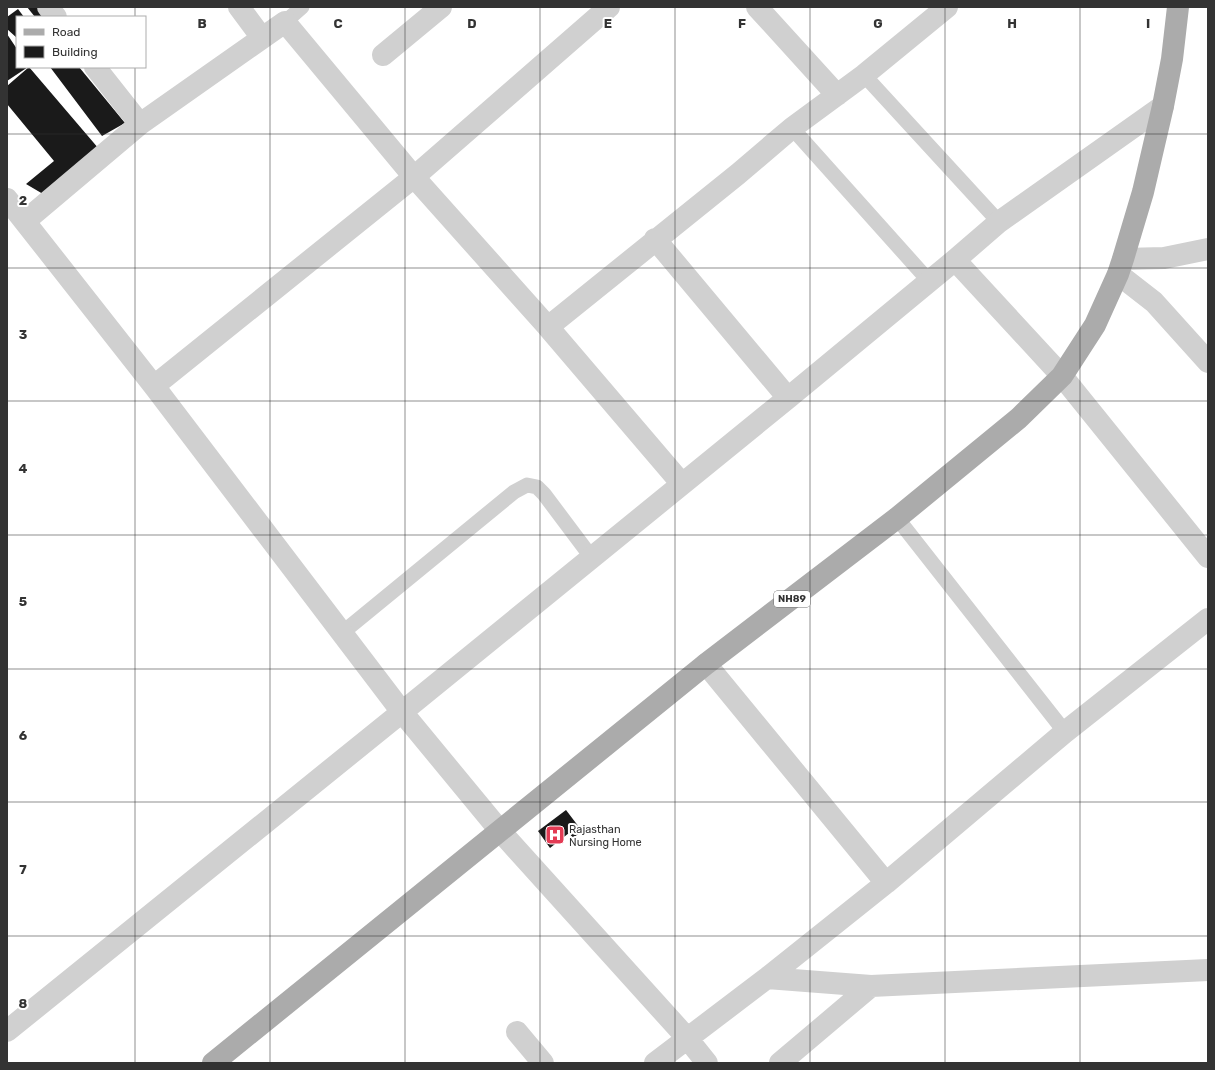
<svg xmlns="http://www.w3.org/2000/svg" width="1215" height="1070" viewBox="0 0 1215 1070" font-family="Rubik,sans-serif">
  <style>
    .building { fill: #1a1a1a }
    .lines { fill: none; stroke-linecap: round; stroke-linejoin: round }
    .lane { stroke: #d0d0d0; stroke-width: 15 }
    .street { stroke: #d0d0d0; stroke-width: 22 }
    .primary { stroke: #ababab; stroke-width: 22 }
    .grid { fill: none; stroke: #333; stroke-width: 1; stroke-opacity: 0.55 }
    .labels { text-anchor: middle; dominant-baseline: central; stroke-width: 4; stroke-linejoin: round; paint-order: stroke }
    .shield { fill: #fff; stroke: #707070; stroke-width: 1 }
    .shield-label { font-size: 10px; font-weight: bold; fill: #333 }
    .poi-label { font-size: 11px; fill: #333; stroke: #fff; text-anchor: start }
    .grid-label { font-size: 13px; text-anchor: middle; font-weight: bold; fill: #333; stroke: #fff; stroke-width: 4; stroke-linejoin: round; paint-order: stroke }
  </style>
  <rect width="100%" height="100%" fill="#fff"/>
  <!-- building -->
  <path class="building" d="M27,7H42L46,12L41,17H35Z
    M18,9L24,17H17V38L7,29V17Z
    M7,34L17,49V67H28L7,81Z
    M29,67L99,149L43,194L26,184L54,161L7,104V86Z
    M50,67H79L125,123L102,136Z
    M566,810L582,831L573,838L569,833L550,848L538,831Z"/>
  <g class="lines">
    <!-- lane -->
    <path class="lane" d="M285,22L302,7
      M864,75L999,222
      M792,128L929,281
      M897,518L1065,732
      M342,633L514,492L527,485L537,487L544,494L592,558"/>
    <!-- street -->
    <path class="street" d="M48,7L56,17
      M239,7L262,38
      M757,7L837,95
      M383,55L441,7
      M95,67L140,124
      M7,199L154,386L402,712L501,832L687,1038L707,1063
      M25,221L140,124L285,22L414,177L548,327L682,484
      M655,239L788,398
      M1123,259L1164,258L1208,249
      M955,260L1062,376L1208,557
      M1118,274L1154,302L1208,362
      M548,327L738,174L792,128L864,75L947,7
      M154,386L414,177L609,7
      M706,664L886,883
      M767,978L886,883L1065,732L1208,619
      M7,1031L402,712L788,398L955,260L999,222L1163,106
      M517,1032L543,1063
      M655,1063L767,978L871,986L1208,970
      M780,1063L871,986"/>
    <!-- primary -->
    <path class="primary" d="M213,1063L706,664L897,518L1019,418L1062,376L1095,325L1118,274L1123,259L1143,192L1163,106L1172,59L1178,7"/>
  </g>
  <!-- grid -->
  <path class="grid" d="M135,7V17M270,7V1063M405,7V1063M540,7V1063M675,7V1063M810,7V1063M945,7V1063M1080,7V1063M135,67V1063M7,134H1208M7,268H1208M7,401H1208M7,535H1208M7,669H1208M7,802H1208M7,936H1208"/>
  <!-- icons -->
  <defs>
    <g id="hospital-square" transform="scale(1)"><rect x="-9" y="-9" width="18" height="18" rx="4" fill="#e33b54" stroke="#fff"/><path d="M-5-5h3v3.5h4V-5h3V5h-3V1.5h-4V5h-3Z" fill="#fff"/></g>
  </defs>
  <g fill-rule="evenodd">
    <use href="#hospital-square" x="555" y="835"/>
  </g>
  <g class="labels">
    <!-- shield labels -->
    <rect class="shield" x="774" y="591" width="36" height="16" rx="3"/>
    <g class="shield-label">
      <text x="792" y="599">NH89</text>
    </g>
    <!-- poi labels -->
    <g class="poi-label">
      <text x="569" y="829">Rajasthan<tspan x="569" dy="13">Nursing Home</tspan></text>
    </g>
  </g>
  <g class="grid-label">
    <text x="202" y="28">B</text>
    <text x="338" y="28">C</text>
    <text x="472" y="28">D</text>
    <text x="608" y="28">E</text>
    <text x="742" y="28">F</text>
    <text x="878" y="28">G</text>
    <text x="1012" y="28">H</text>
    <text x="1148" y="28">I</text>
    <text x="23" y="205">2</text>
    <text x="23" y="339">3</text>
    <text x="23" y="473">4</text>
    <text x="23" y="606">5</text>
    <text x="23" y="740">6</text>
    <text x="23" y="874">7</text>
    <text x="23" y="1008">8</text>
  </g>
  <!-- border -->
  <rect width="1215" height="1070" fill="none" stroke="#333333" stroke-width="16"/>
  <!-- legend -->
  <rect x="16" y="16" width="130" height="52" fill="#ffffff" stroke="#adadad"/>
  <rect x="24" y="29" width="20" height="6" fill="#ababab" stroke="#adadad"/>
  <text x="52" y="36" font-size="12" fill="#333333">Road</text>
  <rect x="24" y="46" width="20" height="12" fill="#1a1a1a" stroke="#adadad"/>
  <text x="52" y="56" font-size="12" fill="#333333">Building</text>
</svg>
